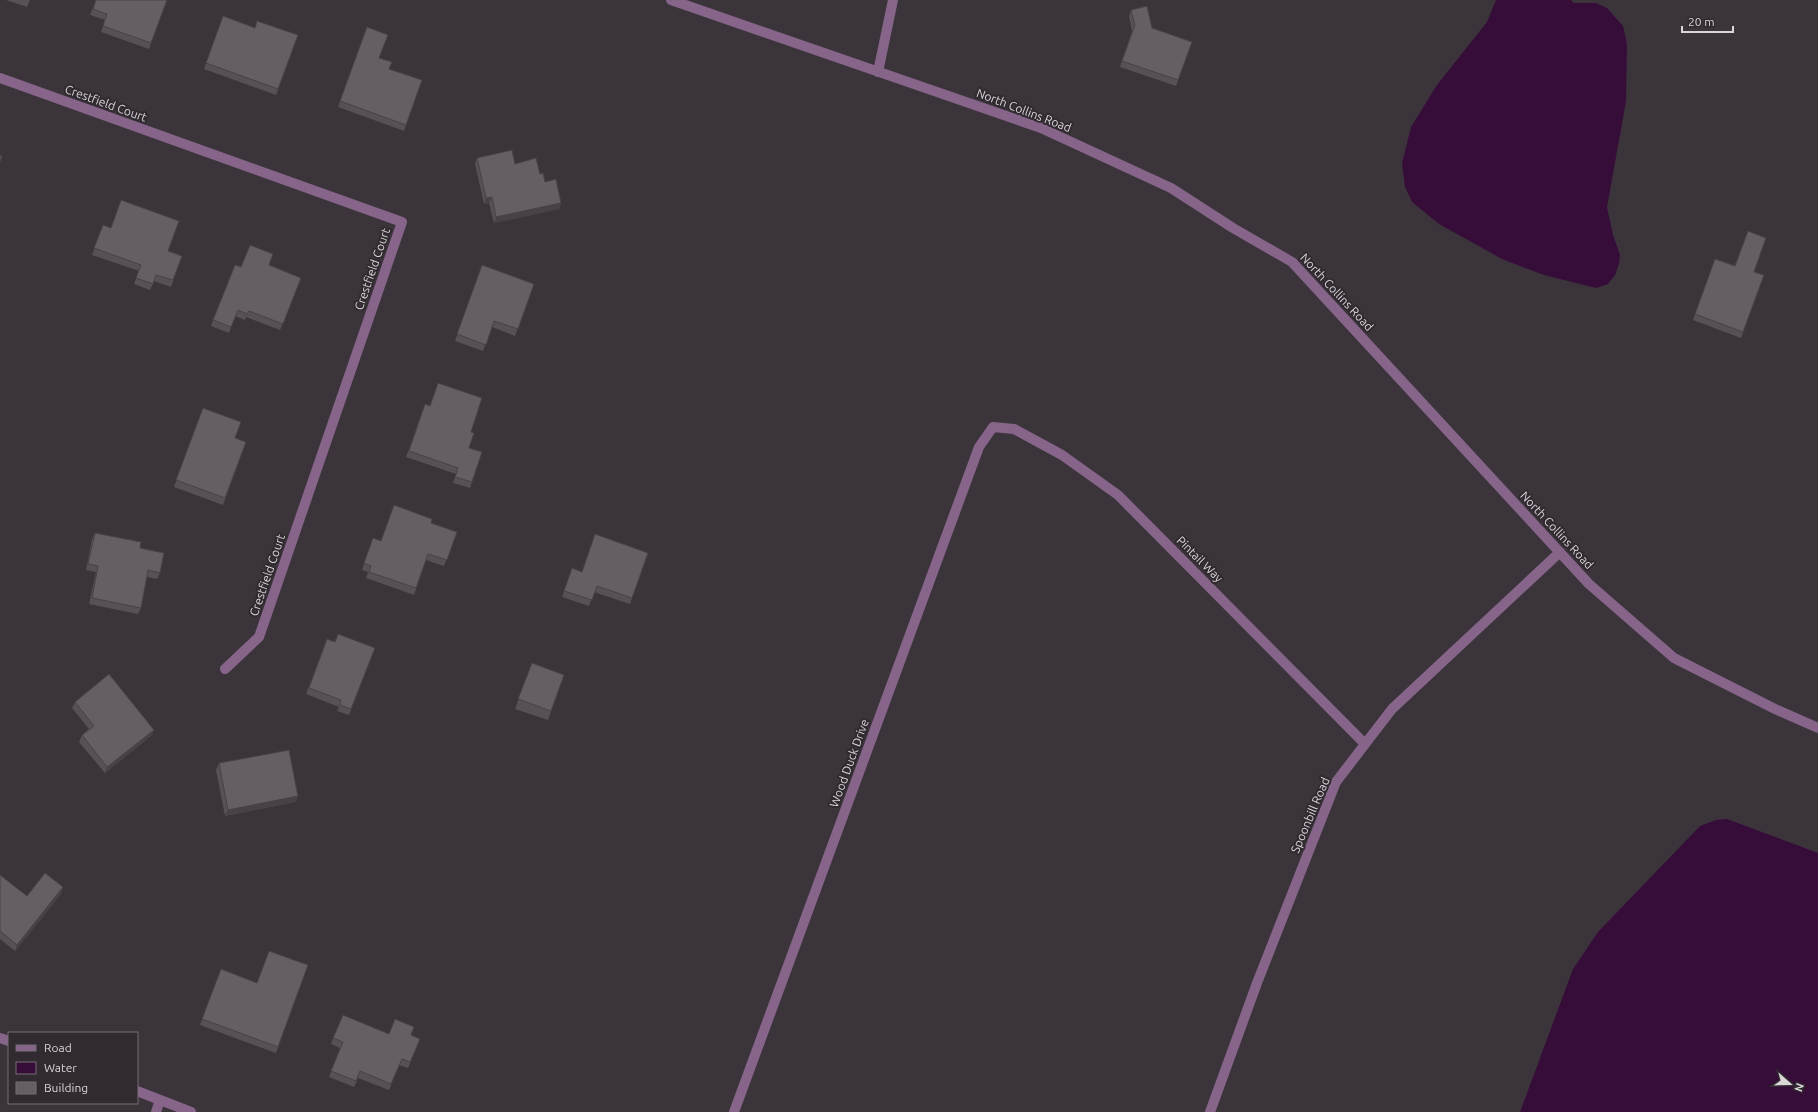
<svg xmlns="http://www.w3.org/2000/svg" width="1818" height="1112" viewBox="0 0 1818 1112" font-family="Ubuntu,sans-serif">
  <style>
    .water { fill: #360d39 }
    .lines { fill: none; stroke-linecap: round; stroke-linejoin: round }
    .minor { stroke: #87658a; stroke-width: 10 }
    .wall { fill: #575157 }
    .shaded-wall { fill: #474247 }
    .building { fill: #655e65; stroke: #474247 }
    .labels { text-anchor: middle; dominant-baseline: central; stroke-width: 4; stroke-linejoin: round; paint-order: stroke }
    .street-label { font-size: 12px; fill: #d9d5d9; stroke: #312b31 }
  </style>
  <rect width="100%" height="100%" fill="#3b353b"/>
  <!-- water -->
  <path class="water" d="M1496,0H1571L1574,3H1596L1607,8L1623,26L1627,44L1626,101L1607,207L1613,235L1620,255L1619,264L1615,275L1608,284L1596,288L1544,275L1502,259L1439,224L1412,202L1405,187L1402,163L1411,127L1437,85L1487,22Z
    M1727,819L1818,853V1112H1520L1573,969L1598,932L1700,826L1716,820Z"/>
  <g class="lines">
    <!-- minor -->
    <path class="minor" d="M671,0L1041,128L1171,188L1233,228L1292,262L1589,584L1674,658L1775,709L1818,728
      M878,72L893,0
      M0,78L402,222L259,637L225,669
      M0,1038L9,1041
      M137,1091L191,1112
      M156,1112L160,1100
      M734,1112L979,447L993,427L1014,429L1062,455L1118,495L1365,744
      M1210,1112L1257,983L1336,782L1392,709L1560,552"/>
  </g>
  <!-- wall -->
  <path class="wall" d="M6,0H30L27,7Z
    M96,0H167L149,49L101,32L105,20L90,15Z
    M1131,10L1152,28L1192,42L1176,86L1120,67L1132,31L1129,16Z
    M223,16L254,27L298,35L276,95L204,69Z
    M367,27L379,58L389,69L422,80L404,131L338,107Z
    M477,158L515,164L540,174L561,203L559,209L494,223L489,203L484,204L475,164Z
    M103,225L182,256L171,287L154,281L150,290L134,284L139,271L92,255Z
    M1715,259L1764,275L1741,338L1693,320Z
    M269,265L301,278L280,330L246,317L245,320L235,316L229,333L211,326L213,320L241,267Z
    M482,265L534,284L515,336L492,327L483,351L455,341Z
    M425,404L471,432L469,448L482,452L470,488L453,483L456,474L406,457Z
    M203,408L235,438L246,442L223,505L174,487Z
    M431,523L457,532L444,566L426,560L414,595L366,578L368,572L362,570L373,538L381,541Z
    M95,533L140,548L160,573L157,579L147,577L141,608L138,614L89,604L96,572L86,570L92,539Z
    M648,553L630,604L594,592L589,606L562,597L572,568L582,572Z
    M327,639L335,642L375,648L349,715L337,711L339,707L306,694Z
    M532,663L564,675L548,720L515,709Z
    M75,702L154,730L151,736L105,773L79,742L82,735L89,729L72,708Z
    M219,763L298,796L295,802L225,816L216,770Z
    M0,875L27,896L63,887L61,894L15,951L0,939Z
    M308,965L276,1053L200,1025L221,969L257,983Z
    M389,1034L411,1035L418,1045L408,1068L399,1065L389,1090L358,1078L354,1087L329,1077L340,1048L331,1044L333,1038Z"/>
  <!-- shaded-wall -->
  <path class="shaded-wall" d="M492,197L489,203L484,204L486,198Z
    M561,203L559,209L494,223L496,217Z
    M154,730L151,736L105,773L107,767Z
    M298,796L295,802L225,816L228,810Z
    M63,887L61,894L15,951L17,945Z"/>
  <!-- building -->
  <path class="building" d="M96,0H167L151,43L103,26L107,14L93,9Z
    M1147,6L1152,28L1192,42L1178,80L1122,61L1135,25L1131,10Z
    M223,16L255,28L257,21L298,35L278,89L206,63Z
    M367,27L388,35L379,58L392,62L389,69L422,80L406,125L340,101Z
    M512,150L515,164L536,158L540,174L543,173L545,182L556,179L561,203L496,217L492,197L486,198L477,158Z
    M0,155L2,156L0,162Z
    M121,200L179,221L168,251L182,256L173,280L156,275L153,284L136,278L141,265L94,248L103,225L111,228Z
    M1748,231L1766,238L1754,272L1764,275L1743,332L1695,314L1715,259L1735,266Z
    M250,245L273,254L269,265L301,278L283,324L249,311L247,314L238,310L231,327L213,320L235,265L241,267Z
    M482,265L534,284L518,329L494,321L486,345L457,334Z
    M438,383L482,398L471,432L474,433L469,448L482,452L472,482L455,477L458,468L409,451L425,404L430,406Z
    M203,408L241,422L235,438L246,442L225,498L176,480Z
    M394,505L432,519L431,523L457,532L447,560L428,554L416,588L369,572L371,566L364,563L373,538L381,541Z
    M95,533L141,542L140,548L164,553L160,573L148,570L141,608L92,598L98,566L88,564Z
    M595,534L648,553L632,598L597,586L592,600L564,591L572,568L582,572Z
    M338,634L375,648L351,709L340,705L341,700L309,688L327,639L335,642Z
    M532,663L564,675L551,711L518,699Z
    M109,674L154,730L107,767L82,735L94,726L75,702Z
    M289,750L298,796L228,810L219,763Z
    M45,873L63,887L17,945L0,931V875L27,896Z
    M269,951L308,965L278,1047L202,1019L221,969L257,983Z
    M343,1015L389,1034L395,1019L414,1027L411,1035L420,1039L410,1062L402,1059L391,1084L360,1071L356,1081L331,1071L343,1042L333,1038Z"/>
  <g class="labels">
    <!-- street labels -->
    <g class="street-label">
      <text transform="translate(106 103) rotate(20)">Crestfield Court</text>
      <text transform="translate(1024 110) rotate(21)">North Collins Road</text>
      <text transform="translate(372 269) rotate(-71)">Crestfield Court</text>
      <text transform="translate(1337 292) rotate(47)">North Collins Road</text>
      <text transform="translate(1557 530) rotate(47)">North Collins Road</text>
      <text transform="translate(1200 559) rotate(45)">Pintail Way</text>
      <text transform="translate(267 575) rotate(-71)">Crestfield Court</text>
      <text transform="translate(849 763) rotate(-70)">Wood Duck Drive</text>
      <text transform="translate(1310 815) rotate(-67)">Spoonbill Road</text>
    </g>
  </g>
  <!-- legend -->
  <rect x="8" y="1032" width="130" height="72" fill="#312b31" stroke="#746f74"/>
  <rect x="16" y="1045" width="20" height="6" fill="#87658a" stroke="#746f74"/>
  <text x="44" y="1052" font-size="12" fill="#d9d5d9">Road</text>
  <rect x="16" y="1062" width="20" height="12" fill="#360d39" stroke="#746f74"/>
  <text x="44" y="1072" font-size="12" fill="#d9d5d9">Water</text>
  <rect x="16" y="1082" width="20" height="12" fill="#655e65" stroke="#746f74"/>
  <text x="44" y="1092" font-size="12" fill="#d9d5d9">Building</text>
  <!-- north arrow -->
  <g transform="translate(1790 1084) rotate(110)" stroke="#312b31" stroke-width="3" paint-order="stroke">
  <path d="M0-3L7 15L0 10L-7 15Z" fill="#d9d5d9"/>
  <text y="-6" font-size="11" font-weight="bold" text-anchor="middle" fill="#d9d5d9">N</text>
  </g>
  <!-- scale -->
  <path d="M1682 26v6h51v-6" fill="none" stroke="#d9d5d9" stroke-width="2"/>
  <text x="1688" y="26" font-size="12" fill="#d9d5d9" stroke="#312b31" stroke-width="3" paint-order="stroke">20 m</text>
</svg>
